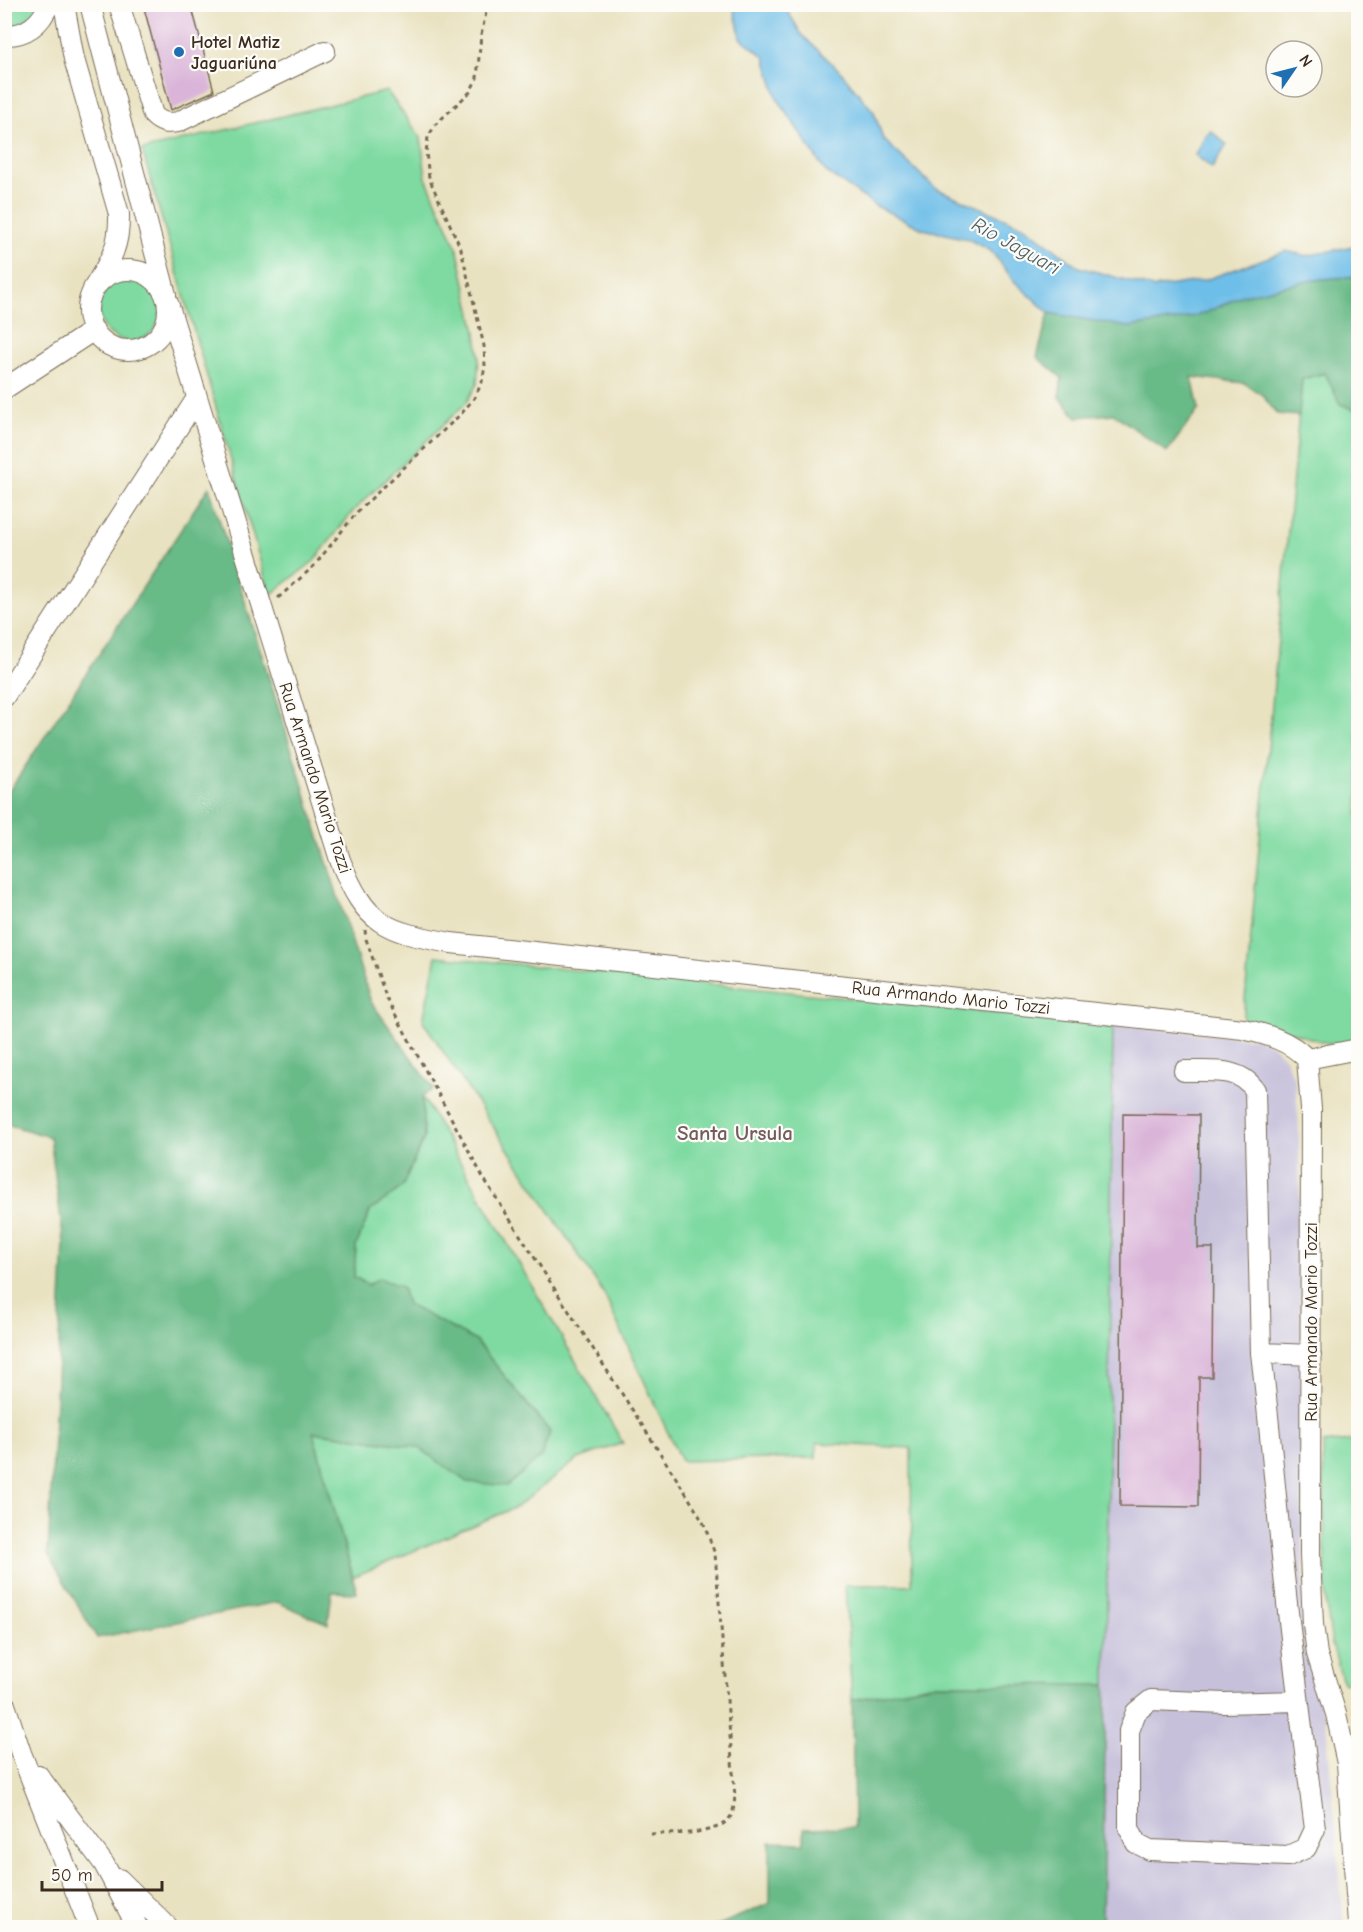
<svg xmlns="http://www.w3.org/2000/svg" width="1363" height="1932" viewBox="0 0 1363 1932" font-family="'Comic Neue',sans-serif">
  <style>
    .industrial { fill: #c6c0da }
    .green { fill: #7fdaa1; stroke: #5d8260; stroke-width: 1.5 }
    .forest { fill: #67ba87; stroke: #517252; stroke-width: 1.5 }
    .water { fill: #6dbee8; stroke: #547483; stroke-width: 1.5 }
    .building { fill: #dab5d9 }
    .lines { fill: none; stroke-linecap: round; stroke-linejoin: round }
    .minor-casing { stroke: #786a57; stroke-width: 22 }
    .path { stroke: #786a57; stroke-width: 3; stroke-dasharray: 4.5 4.5; stroke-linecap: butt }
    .minor { stroke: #fff; stroke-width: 20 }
    .poi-dot { fill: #1f6fb2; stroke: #fdfcf7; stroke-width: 2 }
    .labels { text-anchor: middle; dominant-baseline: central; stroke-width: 4.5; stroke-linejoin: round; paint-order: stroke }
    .poi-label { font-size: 18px; font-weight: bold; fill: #3b2a1e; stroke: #fdfcf7; text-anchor: start }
    .street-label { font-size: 18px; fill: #3b2a1e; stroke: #fdfcf7 }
    .water-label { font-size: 20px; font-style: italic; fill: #4c5e65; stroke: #fdfcf7 }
    .quarter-label { font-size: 21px; font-weight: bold; fill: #735b5f; stroke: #fdfcf7 }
  </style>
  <rect width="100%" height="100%" fill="#fdfcf7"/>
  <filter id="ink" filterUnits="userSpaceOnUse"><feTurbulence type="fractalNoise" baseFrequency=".0167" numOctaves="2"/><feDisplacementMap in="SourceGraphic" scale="12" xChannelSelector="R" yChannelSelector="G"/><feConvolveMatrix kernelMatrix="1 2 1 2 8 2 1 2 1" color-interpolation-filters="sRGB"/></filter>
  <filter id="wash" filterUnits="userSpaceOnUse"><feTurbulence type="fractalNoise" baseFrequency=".008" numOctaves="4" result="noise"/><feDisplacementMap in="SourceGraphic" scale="24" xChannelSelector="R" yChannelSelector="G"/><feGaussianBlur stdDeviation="1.35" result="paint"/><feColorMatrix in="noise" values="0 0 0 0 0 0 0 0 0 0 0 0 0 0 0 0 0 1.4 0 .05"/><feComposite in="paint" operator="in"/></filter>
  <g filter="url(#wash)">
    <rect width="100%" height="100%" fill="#e9e2c1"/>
    <!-- industrial -->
    <path class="industrial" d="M1113,1025L1259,1039L1273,1046L1285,1058L1295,1081L1299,1127L1304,1646L1326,1720L1344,1927L1102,1928Z"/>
    <!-- green -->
    <path class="green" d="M5,5H40C33,18 20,27 5,26Z
      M387,91L421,138L426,178L457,248L476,332L479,357L477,384L466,403L354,510L314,561L270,595L142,150Z
      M99 310a31 31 0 1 1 62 0a31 31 0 1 1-62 0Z
      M1325,373L1340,404L1358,411V1043C1331,1049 1310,1037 1285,1030C1271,1026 1256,1024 1243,1021L1302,379Z
      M436,956L1113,1025L1106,1685L936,1684L852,1700L845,1585H912L911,1448L816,1443V1458L681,1461L603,1292L423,1021Z
      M422,1096L623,1443L578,1459L516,1507L353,1577L313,1432L418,1447L467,1482L541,1457L550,1432L476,1341L354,1277L356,1246L370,1211L402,1187L424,1138Z
      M1358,1440V1682L1343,1683L1332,1644L1326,1604L1323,1444Z"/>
    <!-- forest -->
    <path class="forest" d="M1358,276V411L1340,404L1325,373L1302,379L1299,416L1277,414L1262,395L1244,383L1192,377L1199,409L1167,452L1114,414L1077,417L1059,397L1062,378L1037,357L1049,313L1129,327L1179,320L1205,313L1243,295L1313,280Z
      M209,487L371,1002L434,1089L422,1096L424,1138L402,1187L370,1211L356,1246L354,1277L368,1285L379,1278L402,1287L407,1304L476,1341L550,1432L541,1457L507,1486L467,1482L418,1447L313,1432L357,1593L332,1592L328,1624L277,1602L97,1638L48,1554L64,1243L50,1137L10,1125L5,1119V797Z
      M936,1684L1106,1685L1102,1927H714L770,1903V1842L804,1843V1828L854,1827L852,1700Z"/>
    <!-- water -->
    <path class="water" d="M733,5H784L802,35L840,71L874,112L883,139L935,188L1025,227L1079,267L1154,288L1205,280L1286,251L1307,256L1358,245V276L1313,280L1243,295L1205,313L1179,320L1128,327L1049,313L1015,282L991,251L968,239L923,229L876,206L825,171L777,98L765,57L741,38Z
      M1211,131L1227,145L1212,168L1195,155C1203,146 1200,138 1211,131Z"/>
    <g id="blocks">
      <!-- building -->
      <path class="building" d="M143,4H191L214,91L171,110Z
        M1123,1114L1199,1115L1198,1248H1213L1212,1377H1199L1198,1507L1120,1506Z"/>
    </g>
  </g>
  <g filter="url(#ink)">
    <use href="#blocks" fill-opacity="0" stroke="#786a57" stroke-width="1.5"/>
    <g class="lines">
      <!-- minor casing -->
      <g class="minor-casing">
        <path id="minor" d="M64,4L74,59L119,214C120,247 110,261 93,289
          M90,4L166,295
          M119,4L153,115C161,123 167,124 178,122L325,51
          M4,35C26,36 41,24 49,4
          M88 310a40 40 0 1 1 80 0a40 40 0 1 1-80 0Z
          M168,303L340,860C366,926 385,931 451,943L1243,1029C1268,1035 1289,1040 1307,1059L1311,1109L1310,1555L1313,1624L1317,1654L1336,1714L1347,1763L1358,1924
          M4,389L94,330
          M4,697L197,398
          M1307,1059L1358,1049
          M1184,1071C1210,1072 1239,1066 1255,1090L1261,1353L1311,1355
          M1261,1353C1270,1427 1276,1501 1284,1576C1293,1660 1304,1745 1315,1829L1306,1848L1288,1856L1150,1850L1136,1843L1129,1828V1731L1136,1712L1151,1700L1225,1703L1298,1701
          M4,1702L21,1753L90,1928
          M38,1775L104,1864L138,1928
          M119,1879L169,1928"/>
      </g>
      <!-- path -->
      <path class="path" d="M278,598L314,566L357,512L462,413L475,397L482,382L485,366L484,346L461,249L429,178L426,152L428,137L436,124L470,92L477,78L481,35L488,4
        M365,930L366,939L386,997L484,1179L687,1495L704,1524L715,1554L735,1797C734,1803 734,1811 731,1816C718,1837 672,1833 650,1834"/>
      <!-- minor -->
      <use href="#minor" class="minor"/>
    </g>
  </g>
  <!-- markers -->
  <circle class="poi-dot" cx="179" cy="52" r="6"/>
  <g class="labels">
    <!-- poi labels -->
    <g class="poi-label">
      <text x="191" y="42">Hotel Matiz<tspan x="191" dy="21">Jaguariúna</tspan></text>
    </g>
    <!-- street labels -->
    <g class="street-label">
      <text transform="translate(315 778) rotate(72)">Rua Armando Mario Tozzi</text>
      <text transform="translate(951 998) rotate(6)">Rua Armando Mario Tozzi</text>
      <text transform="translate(1311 1322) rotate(-90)">Rua Armando Mario Tozzi</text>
    </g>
    <!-- water labels -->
    <g class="water-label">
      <text transform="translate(1016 246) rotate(29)">Rio Jaguari</text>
    </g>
    <!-- quarter labels -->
    <g class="quarter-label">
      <text x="735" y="1133">Santa Ursula</text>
    </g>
  </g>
  <!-- margin -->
  <rect width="1363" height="1932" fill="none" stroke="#fdfcf7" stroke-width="24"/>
  <!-- north arrow -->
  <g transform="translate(1294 69) rotate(55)"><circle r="28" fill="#fdfcf7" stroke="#afa8a0" stroke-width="1.5"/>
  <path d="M0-4.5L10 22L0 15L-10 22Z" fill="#1f6fb2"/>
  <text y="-9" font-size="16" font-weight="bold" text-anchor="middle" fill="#3b2a1e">N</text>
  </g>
  <!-- scale -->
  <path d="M42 1881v9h120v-9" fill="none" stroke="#3b2a1e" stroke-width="3"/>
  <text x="51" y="1881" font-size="18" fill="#3b2a1e" stroke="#fdfcf7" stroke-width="4.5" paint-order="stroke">50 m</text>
</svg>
